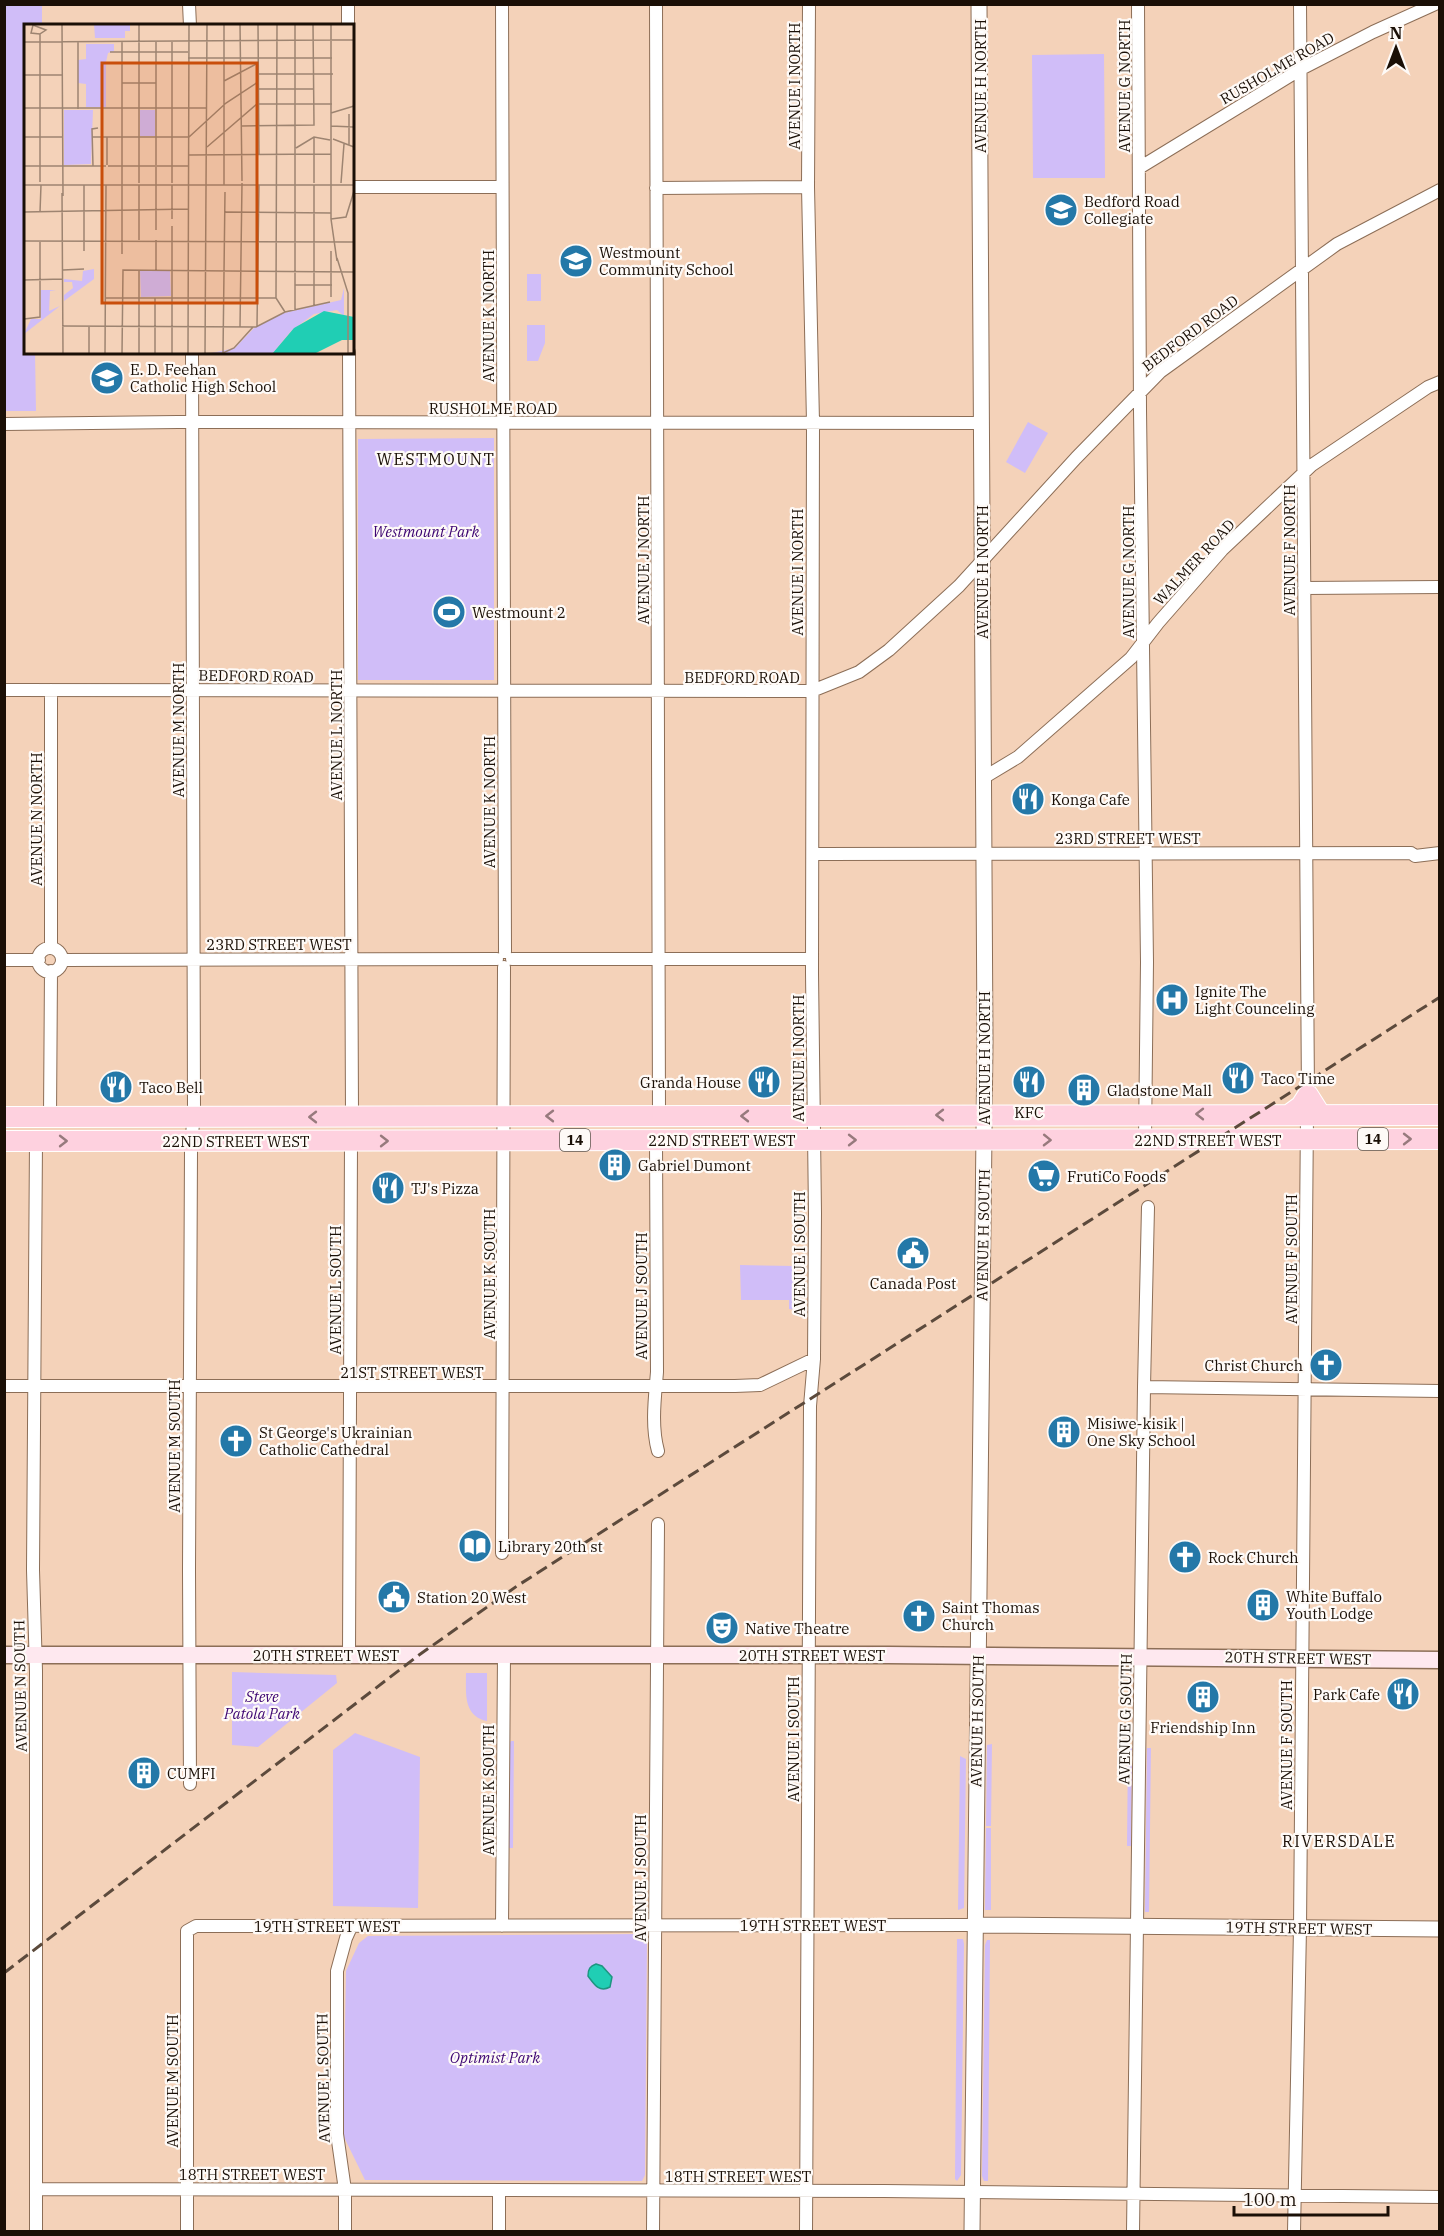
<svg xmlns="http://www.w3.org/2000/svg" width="1444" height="2236" viewBox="0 0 1444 2236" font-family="'IBM Plex Serif',serif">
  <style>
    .green { fill: #d0bdf8 }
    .water { fill: #20ceb4; stroke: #1e9580; stroke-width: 1.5 }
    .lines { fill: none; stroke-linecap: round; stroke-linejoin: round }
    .minor-casing { stroke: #8c6e57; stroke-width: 14 }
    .tertiary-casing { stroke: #8c6e57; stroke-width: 17 }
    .secondary-casing { stroke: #8c6e57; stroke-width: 19 }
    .primary-casing { stroke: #fff; stroke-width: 22 }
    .minor { stroke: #fff; stroke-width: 12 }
    .tertiary { stroke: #fff; stroke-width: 15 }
    .secondary { stroke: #fee8ef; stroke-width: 16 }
    .primary { stroke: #fed1df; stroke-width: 20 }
    .rail { stroke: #5c4a3c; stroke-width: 3; stroke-dasharray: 12 6; stroke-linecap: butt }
    .oneway { stroke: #977a7d }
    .labels { text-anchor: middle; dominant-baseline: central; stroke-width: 4.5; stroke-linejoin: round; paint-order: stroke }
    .shield { fill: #fefaf7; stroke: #5e564e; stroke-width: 1.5 }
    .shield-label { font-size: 14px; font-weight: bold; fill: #1a0f06 }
    .street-label { font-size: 15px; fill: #1a0f06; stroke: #fefaf7 }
    .poi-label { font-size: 15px; fill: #1a0f06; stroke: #fefaf7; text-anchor: start }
    .park-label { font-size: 15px; font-style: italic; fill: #3d0572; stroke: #fefaf7 }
    .neighbourhood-label { font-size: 16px; letter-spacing: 1.5px; fill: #1a0f06; stroke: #fefaf7 }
    .inset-road { fill: none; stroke: #9d8471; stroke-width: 1.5 }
    .view { fill: #c94e0b; fill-opacity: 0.15; stroke: #c94e0b; stroke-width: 3 }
    .inset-edge { fill: none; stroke: #1a0f06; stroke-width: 3 }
  </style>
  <rect width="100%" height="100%" fill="#f4d2b9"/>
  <!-- green -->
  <path class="green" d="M4,5H42V25L26,26V352L35,353L36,411H5Z
    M1104,54L1105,178H1033L1032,55Z
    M527,274H541V301H527Z
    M527,325H545V343L538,361H527Z
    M1028,422L1048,433L1025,473L1006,462Z
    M494,438V680H358V439Z
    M740,1265L796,1266V1310L789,1309V1300H741Z
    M232,1672L336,1675L337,1683L258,1747L232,1745Z
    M466,1673H487V1721C463,1716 466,1693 466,1673Z
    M355,1733L420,1757L418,1908L333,1906V1750Z
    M511,1741H514L513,1848H508V1746Z
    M992,1744L991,1826H986L987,1745Z
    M1128,1745L1132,1747L1131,1846H1127Z
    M1147,1748H1151L1149,1912H1145Z
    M960,1756L966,1759L964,1908L958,1910Z
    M986,1828H991V1910H985Z
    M641,1934L647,1940L645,2175L642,2181L365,2180L343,2135L346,1971L359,1943L368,1936Z
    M957,1939H963L964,1944L961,2175L957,2181L955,2179Z
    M987,1940H990L988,2181H984L982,2176L985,1945Z"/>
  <!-- water -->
  <path class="water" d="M596,1964L602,1966L612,1977L610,1987C599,1993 594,1984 588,1976C588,1969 590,1966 596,1964Z"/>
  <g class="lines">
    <!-- minor casing -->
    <g class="minor-casing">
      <path id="minor" d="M189,4L190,26
        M348,4V26
        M502,4L505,952
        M656,4L659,1115
        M1138,4L1140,410L1147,962L1145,1140
        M1300,4L1308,1095
        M1139,168L1301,69L1373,32L1435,4
        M352,187H502
        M656,188L808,187
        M349,352L352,1116
        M4,424L178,422L981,423
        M1304,588L1440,587
        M4,690L812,691L859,672L889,650L959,586L1076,458L1160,372L1337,244L1440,190
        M983,778L1018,757L1131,658L1158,623L1222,550L1312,465L1428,387L1440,382
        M814,854L1411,853L1415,856L1440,853
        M51,948V690
        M38 960a12 12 0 1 1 24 0a12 12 0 1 1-24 0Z
        M512,959H812
        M4,960H39
        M62,960L497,959
        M50,1117L51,971
        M656,1141L657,1372C655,1397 651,1426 658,1451
        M4,1386H735L760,1385L814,1359
        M1144,1387L1440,1391
        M502,1553L504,967
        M349,1655L351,1141
        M190,1784L189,1570L191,1151L194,1108L192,352
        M502,1926L504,1655
        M36,2189L884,2191L1440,2197
        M499,2191V2232
        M36,2232V1671L33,1570L36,1141
        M187,2232V1931L196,1926L975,1925
        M345,2232V2190L337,2134V1971L346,1938L351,1927
        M653,2232L658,1524
        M806,2232L810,1406L814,1359L815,1213L812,973L813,422L808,187L809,4
        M1133,2232L1144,1387L1148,1207
        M1294,2232L1300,1928L1307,1114"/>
    </g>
    <!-- tertiary casing -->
    <g class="tertiary-casing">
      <path id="tertiary" d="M975,1925L1440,1929
        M972,2232L985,1041L979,4"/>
    </g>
    <!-- secondary casing -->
    <g class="secondary-casing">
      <path id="secondary" d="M4,1655H888L1440,1660"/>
    </g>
    <!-- primary casing -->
    <g class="primary-casing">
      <path id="primary" d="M1290,1114L1301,1106L1308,1095L1320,1114
        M4,1117L1440,1115
        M4,1141L1440,1139"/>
    </g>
    <!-- minor -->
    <use href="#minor" class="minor"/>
    <!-- tertiary -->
    <use href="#tertiary" class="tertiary"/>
    <!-- secondary -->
    <use href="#secondary" class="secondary"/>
    <!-- primary -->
    <use href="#primary" class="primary"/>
    <!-- rail -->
    <path class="rail" d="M4,1973L419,1655L517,1586L1440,997"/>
  </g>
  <!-- one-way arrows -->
  <defs><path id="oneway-chevron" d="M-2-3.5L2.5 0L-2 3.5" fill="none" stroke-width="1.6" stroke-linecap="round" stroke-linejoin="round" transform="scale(1.5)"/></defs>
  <g class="oneway">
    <use href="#oneway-chevron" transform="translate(1200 1114) rotate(180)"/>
    <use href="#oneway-chevron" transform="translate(940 1115) rotate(180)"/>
    <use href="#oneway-chevron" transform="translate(550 1116) rotate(180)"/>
    <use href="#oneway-chevron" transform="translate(745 1116) rotate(180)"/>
    <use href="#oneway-chevron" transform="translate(313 1117) rotate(180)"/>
    <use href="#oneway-chevron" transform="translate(1407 1139)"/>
    <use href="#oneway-chevron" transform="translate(852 1140)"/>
    <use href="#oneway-chevron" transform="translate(1047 1140) rotate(1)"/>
    <use href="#oneway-chevron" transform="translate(63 1141)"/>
    <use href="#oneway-chevron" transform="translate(384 1141)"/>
  </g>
  <!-- icons -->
  <defs>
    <g id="school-disc" transform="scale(1.725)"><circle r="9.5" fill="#2478a8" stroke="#fefaf7"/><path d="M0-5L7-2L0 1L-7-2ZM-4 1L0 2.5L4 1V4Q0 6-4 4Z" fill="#fff"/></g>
    <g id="stadium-disc" transform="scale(1.725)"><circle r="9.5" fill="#2478a8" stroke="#fefaf7"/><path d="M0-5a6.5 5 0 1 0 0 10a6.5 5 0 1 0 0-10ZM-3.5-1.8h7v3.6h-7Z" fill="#fff"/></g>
    <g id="restaurant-disc" transform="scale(1.725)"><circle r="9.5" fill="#2478a8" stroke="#fefaf7"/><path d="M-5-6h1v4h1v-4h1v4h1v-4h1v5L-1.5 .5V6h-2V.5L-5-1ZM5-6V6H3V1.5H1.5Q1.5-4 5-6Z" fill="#fff"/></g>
    <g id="hospital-disc" transform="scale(1.725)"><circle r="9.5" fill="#2478a8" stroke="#fefaf7"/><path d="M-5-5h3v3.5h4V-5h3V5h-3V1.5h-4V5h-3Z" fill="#fff"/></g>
    <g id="building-disc" transform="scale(1.725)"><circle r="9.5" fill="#2478a8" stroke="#fefaf7"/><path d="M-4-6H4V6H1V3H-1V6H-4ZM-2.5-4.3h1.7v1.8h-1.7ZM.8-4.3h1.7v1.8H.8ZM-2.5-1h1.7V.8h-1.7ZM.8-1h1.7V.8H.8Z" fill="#fff"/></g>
    <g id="supermarket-disc" transform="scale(1.725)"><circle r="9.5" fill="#2478a8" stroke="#fefaf7"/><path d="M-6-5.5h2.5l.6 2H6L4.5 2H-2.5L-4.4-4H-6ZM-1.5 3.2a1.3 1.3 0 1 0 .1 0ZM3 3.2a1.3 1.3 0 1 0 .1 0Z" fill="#fff"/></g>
    <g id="civic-disc" transform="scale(1.725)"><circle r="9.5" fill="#2478a8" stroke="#fefaf7"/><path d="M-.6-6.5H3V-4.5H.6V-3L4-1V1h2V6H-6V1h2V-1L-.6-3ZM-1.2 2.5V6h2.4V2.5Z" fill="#fff"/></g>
    <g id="church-disc" transform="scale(1.725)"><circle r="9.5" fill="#2478a8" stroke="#fefaf7"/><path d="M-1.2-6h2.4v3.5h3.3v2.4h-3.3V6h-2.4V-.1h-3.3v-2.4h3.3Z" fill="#fff"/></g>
    <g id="library-disc" transform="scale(1.725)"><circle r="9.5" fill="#2478a8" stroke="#fefaf7"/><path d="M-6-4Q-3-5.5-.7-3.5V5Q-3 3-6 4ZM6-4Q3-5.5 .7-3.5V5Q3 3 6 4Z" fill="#fff"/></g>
    <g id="theatre-disc" transform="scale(1.725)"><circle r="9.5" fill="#2478a8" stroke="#fefaf7"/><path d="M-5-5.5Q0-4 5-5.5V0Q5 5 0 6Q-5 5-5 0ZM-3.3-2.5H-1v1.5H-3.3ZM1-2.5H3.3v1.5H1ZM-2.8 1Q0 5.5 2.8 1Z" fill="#fff"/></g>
  </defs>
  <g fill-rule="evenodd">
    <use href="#school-disc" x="1061" y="210"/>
    <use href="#school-disc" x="576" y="261"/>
    <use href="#school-disc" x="107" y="378"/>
    <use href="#stadium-disc" x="449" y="612"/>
    <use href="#restaurant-disc" x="1028" y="799"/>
    <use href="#hospital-disc" x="1172" y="1000"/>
    <use href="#restaurant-disc" x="1238" y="1078"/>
    <use href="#restaurant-disc" x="764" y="1082"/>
    <use href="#restaurant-disc" x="1029" y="1082"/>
    <use href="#restaurant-disc" x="116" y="1087"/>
    <use href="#building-disc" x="1084" y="1090"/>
    <use href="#building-disc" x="615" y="1165"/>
    <use href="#supermarket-disc" x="1044" y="1176"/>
    <use href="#restaurant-disc" x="388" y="1188"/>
    <use href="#civic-disc" x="913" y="1253"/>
    <use href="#church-disc" x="1326" y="1365"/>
    <use href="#building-disc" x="1064" y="1432"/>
    <use href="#church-disc" x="236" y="1441"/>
    <use href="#library-disc" x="475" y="1546"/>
    <use href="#church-disc" x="1185" y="1557"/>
    <use href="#civic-disc" x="394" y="1597"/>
    <use href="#building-disc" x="1263" y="1605"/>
    <use href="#church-disc" x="919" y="1616"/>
    <use href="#theatre-disc" x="722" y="1628"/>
    <use href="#restaurant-disc" x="1403" y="1694"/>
    <use href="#building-disc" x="1203" y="1697"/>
    <use href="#building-disc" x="144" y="1773"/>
  </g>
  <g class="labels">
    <!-- shield labels -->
    <g class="shield">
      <rect x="1358" y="1128" width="30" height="22" rx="4.5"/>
      <rect x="560" y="1129" width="30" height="22" rx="4.5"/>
    </g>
    <g class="shield-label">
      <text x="1373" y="1139">14</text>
      <text x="575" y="1140">14</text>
    </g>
    <!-- street labels -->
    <g class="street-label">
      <text transform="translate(1277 68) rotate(-30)">RUSHOLME ROAD</text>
      <text transform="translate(794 86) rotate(-90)">AVENUE I NORTH</text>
      <text transform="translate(980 86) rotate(-90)">AVENUE H NORTH</text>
      <text transform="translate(1124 86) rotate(-90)">AVENUE G NORTH</text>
      <text transform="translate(488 316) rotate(-90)">AVENUE K NORTH</text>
      <text transform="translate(1190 333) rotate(-37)">BEDFORD ROAD</text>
      <text x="493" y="408">RUSHOLME ROAD</text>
      <text transform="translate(1289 550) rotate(-90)">AVENUE F NORTH</text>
      <text transform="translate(643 560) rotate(-90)">AVENUE J NORTH</text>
      <text transform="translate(1194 562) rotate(-47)">WALMER ROAD</text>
      <text transform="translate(797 572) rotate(-90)">AVENUE I NORTH</text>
      <text transform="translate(982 572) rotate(-90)">AVENUE H NORTH</text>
      <text transform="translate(1128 572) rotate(-90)">AVENUE G NORTH</text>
      <text transform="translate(256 676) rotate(1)">BEDFORD ROAD</text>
      <text x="742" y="677">BEDFORD ROAD</text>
      <text transform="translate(178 730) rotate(-90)">AVENUE M NORTH</text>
      <text transform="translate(336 735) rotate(-90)">AVENUE L NORTH</text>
      <text transform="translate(489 802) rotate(-90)">AVENUE K NORTH</text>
      <text transform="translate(36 819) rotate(-90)">AVENUE N NORTH</text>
      <text x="1128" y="838">23RD STREET WEST</text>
      <text x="279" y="944">23RD STREET WEST</text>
      <text transform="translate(798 1058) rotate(-90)">AVENUE I NORTH</text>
      <text transform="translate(984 1058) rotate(-90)">AVENUE H NORTH</text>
      <text x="722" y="1140">22ND STREET WEST</text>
      <text x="1208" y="1140">22ND STREET WEST</text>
      <text x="236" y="1141">22ND STREET WEST</text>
      <text transform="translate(983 1235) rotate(-89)">AVENUE H SOUTH</text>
      <text transform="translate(799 1254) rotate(-90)">AVENUE I SOUTH</text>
      <text transform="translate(1291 1259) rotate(-90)">AVENUE F SOUTH</text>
      <text transform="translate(489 1274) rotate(-90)">AVENUE K SOUTH</text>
      <text transform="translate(335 1290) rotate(-90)">AVENUE L SOUTH</text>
      <text transform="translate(641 1296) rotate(-90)">AVENUE J SOUTH</text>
      <text x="412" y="1372">21ST STREET WEST</text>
      <text transform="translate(174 1446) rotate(-90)">AVENUE M SOUTH</text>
      <text x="326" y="1655">20TH STREET WEST</text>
      <text x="812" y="1655">20TH STREET WEST</text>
      <text transform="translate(1298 1658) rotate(1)">20TH STREET WEST</text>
      <text transform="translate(20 1686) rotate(-91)">AVENUE N SOUTH</text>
      <text transform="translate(1125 1719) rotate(-89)">AVENUE G SOUTH</text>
      <text transform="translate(977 1721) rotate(-89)">AVENUE H SOUTH</text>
      <text transform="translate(793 1739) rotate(-90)">AVENUE I SOUTH</text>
      <text transform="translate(1286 1745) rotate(-90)">AVENUE F SOUTH</text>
      <text transform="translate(488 1790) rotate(-90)">AVENUE K SOUTH</text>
      <text transform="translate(640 1878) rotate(-90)">AVENUE J SOUTH</text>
      <text x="813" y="1925">19TH STREET WEST</text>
      <text x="327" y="1926">19TH STREET WEST</text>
      <text transform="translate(1299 1928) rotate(1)">19TH STREET WEST</text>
      <text transform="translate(323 2078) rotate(-91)">AVENUE L SOUTH</text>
      <text transform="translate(172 2081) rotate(-90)">AVENUE M SOUTH</text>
      <text x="252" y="2174">18TH STREET WEST</text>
      <text x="738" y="2176">18TH STREET WEST</text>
    </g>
    <!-- poi labels -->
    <g class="poi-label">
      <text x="1084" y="201">Bedford Road<tspan x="1084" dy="17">Collegiate</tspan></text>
      <text x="599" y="252">Westmount<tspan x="599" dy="17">Community School</tspan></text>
      <text x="130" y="369">E. D. Feehan<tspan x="130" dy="17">Catholic High School</tspan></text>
      <text x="472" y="612">Westmount 2</text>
      <text x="1051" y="799">Konga Cafe</text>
      <text x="1195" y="991">Ignite The<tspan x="1195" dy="17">Light Counceling</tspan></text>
      <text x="1261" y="1078">Taco Time</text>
      <text x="741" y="1082" text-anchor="end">Granda House</text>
      <text x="139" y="1087">Taco Bell</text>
      <text x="1107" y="1090">Gladstone Mall</text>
      <text x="1029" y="1112" text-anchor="middle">KFC</text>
      <text x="638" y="1165">Gabriel Dumont</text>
      <text x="1067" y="1176">FrutiCo Foods</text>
      <text x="411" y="1188">TJ's Pizza</text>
      <text x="913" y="1283" text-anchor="middle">Canada Post</text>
      <text x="1303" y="1365" text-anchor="end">Christ Church</text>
      <text x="1087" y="1423">Misiwe-kisik |<tspan x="1087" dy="17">One Sky School</tspan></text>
      <text x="259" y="1432">St George's Ukrainian<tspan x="259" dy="17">Catholic Cathedral</tspan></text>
      <text x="498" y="1546">Library 20th st</text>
      <text x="1208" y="1557">Rock Church</text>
      <text x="1286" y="1596">White Buffalo<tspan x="1286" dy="17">Youth Lodge</tspan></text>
      <text x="417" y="1597">Station 20 West</text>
      <text x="942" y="1607">Saint Thomas<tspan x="942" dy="17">Church</tspan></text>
      <text x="745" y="1628">Native Theatre</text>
      <text x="1380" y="1694" text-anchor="end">Park Cafe</text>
      <text x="1203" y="1727" text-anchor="middle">Friendship Inn</text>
      <text x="167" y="1773">CUMFI</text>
    </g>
    <!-- park labels -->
    <g class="park-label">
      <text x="426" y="531">Westmount Park</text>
      <text x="262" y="1696">Steve<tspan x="262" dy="17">Patola Park</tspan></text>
      <text x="495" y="2057">Optimist Park</text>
    </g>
    <!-- neighbourhood labels -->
    <g class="neighbourhood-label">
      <text x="436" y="459">WESTMOUNT</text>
      <text x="1339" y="1841">RIVERSDALE</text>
    </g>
  </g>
  <!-- overview -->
  <g transform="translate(24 24)">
    <rect width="330" height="330" fill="#f4d2b9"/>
    <path d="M70,0H106V7H101V14H71ZM62,20H90V27L84,29L82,38V83H62V60L54,59V36L62,35ZM40,86H69L67,140L40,141ZM116,86H131V112H116ZM70,245V255L40,277V271L49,264L48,258H40V255L58,257L59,247ZM146,246L147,272L117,273L116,247ZM320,264V292L313,286L290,290L267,307L248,330H183L211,324L230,304L260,289L317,276ZM17,266H32L26,267L25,287L36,282L0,310L7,295H17Z" fill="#d0bdf8"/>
    <path d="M300,287L330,293V316H318L290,330H248L270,304Z" fill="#20ceb4"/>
    <path class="inset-road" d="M38,0L39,172M115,0V159M200,0V161M216,0L218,157M234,0L235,131M253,0L252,274L261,288M307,0V195L313,237M308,16H330M0,18L309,16M98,18V230M132,18V141M148,18V159M86,28H164M164,34H308M234,50H309M0,51H38M200,57L234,39M98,59H132M234,65H290M0,84H183M54,85V18M307,89L330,82M325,90V121M218,102L290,101L289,0M307,102L330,103M0,113H38M68,113H165L202,79L234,58M290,113V159M309,115L330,123M183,123L233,80H308M272,124L290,113L306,116M165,131L307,130M83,141V113M0,142H82M69,142L68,105L74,104M84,142H133M133,142H165M16,158V10L22,6L9,1L7,9L16,10M317,159L320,120M0,161H330M148,161V195M38,169L39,330M0,188L165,185M16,188L17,161M200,188L307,189M307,195L322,193L330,167M132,206V143M115,216V161M0,217L330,218M60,227V161M313,234L324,269V330M39,246L60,245M132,246V216M0,256L39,255M271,261H308M307,273V227M82,274H252M290,281V161M271,286V0M0,295L16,293V217M38,302L232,303L261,288L306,278M233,302L235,161M216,303L218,159M199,329L201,168M65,330V302M81,330L82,161M98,330L99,246L330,248M115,330V246M131,330V274M148,330V202M164,330L165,0M166,330L199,329L210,324L229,303M181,330L183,0M308,330L330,329"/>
    <path class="view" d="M78,39H233V279H78Z"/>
    <rect width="330" height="330" class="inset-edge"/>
  </g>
  <!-- border -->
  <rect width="1444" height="2236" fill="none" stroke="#1a0f06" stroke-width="12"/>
  <!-- north arrow -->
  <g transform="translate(1396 48)" stroke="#fefaf7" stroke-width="4.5" paint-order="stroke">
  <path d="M0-4.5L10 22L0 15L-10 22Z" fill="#1a0f06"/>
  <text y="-9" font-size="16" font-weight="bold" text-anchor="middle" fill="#1a0f06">N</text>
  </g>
  <!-- scale -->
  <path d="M1234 2206v9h154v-9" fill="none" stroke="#1a0f06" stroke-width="3"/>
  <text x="1243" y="2206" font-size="18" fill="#1a0f06" stroke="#fefaf7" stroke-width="4.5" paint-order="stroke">100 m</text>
</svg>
